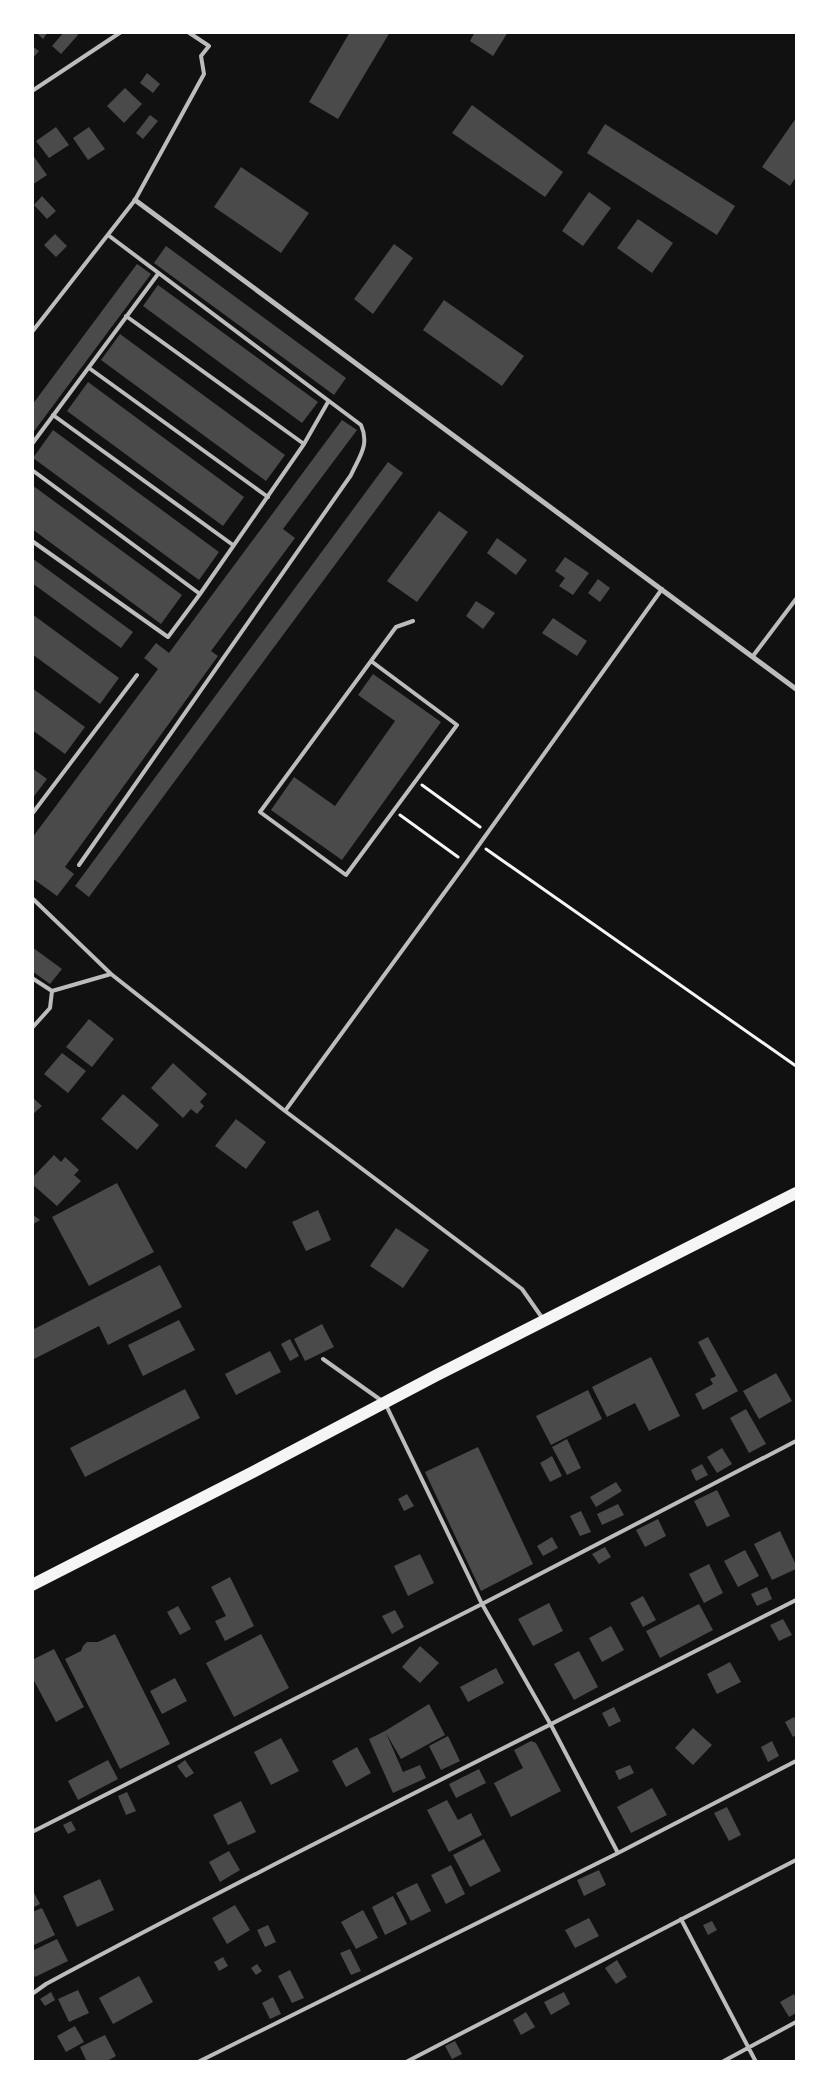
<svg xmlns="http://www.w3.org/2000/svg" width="829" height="2094" viewBox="0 0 829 2094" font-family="'Exo 2',sans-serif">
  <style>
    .building { fill: #4a4a4a }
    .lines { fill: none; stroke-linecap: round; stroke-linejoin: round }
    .path { stroke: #f5f5f5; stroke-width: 3 }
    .service { stroke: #bcbcbc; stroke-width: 4 }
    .minor { stroke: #bcbcbc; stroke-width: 5 }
    .primary { stroke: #f5f5f5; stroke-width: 12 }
  </style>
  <rect width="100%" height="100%" fill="#111"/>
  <!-- building -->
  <path class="building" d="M36,32H48L43,39Z
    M64,32H76L78,35L61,54L52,46Z
    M350,32H390L338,119L309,102Z
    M475,32H508L493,56L470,41Z
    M32,46L39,51L32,59Z
    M147,73L160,84L153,93L140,83Z
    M125,88L142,104L124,123L107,106Z
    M472,105L563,172L545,197L452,133Z
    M150,115L158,121L143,139L136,133Z
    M796,118V177L790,186L762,167Z
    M605,124L735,206L717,235L587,153Z
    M56,127L69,145L49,158L36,141Z
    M89,127L105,149L88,160L73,138Z
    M32,154L47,175L32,185Z
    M241,167L309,213L281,253L214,207Z
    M589,192L611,208L583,246L562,231Z
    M42,196L56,211L47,219L34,205Z
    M638,219L673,243L652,273L617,248Z
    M55,234L67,246L56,257L44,245Z
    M394,244L413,258L373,314L354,299Z
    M166,246L346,378L334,395L154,263Z
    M137,264L151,274L32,434V405Z
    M158,285L318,402L302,423L143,306Z
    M444,300L524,356L502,386L423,330Z
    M120,334L285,455L266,481L101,360Z
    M88,382L244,497L223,526L67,411Z
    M342,420L357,430L283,529L295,538L211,651L218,656L65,867L74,874L57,896L32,878V838L158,669L144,658L156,643L169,653Z
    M53,430L219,552L199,580L33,458Z
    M388,462L403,473L89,897L75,886Z
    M32,485L182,595L161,624L32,529Z
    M439,511L468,532L417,602L387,581Z
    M497,538L527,560L516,575L487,553Z
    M565,557L589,573L573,595L559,586L565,578L555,571Z
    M32,558L133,632L121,648L32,583Z
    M598,579L610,588L600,602L588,593Z
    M476,601L495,613L483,629L466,616Z
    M32,614L119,678L100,704L32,654Z
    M553,618L587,641L577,656L542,633Z
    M373,674L441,722L342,860L271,810L294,777L335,806L395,721L358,695Z
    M32,688L85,727L65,754L32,730Z
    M32,768L47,779L32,799Z
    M32,947L62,969L50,984L32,971Z
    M89,1019L114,1039L92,1067L66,1047Z
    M62,1053L86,1071L68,1093L44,1074Z
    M173,1063L207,1094L200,1102L204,1106L197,1114L191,1109L183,1118L151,1088Z
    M123,1094L159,1125L137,1150L101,1119Z
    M32,1097L42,1106L32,1115Z
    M236,1119L266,1142L246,1169L215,1146Z
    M54,1155L61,1162L65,1157L79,1170L74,1175L81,1181L57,1206L32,1184V1178Z
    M117,1183L154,1252L89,1286L52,1217Z
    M318,1210L331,1240L306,1251L292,1222Z
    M32,1214L40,1220L32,1225Z
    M396,1228L429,1250L403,1288L370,1266Z
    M160,1265L182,1307L108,1345L99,1326L32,1360V1330Z
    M179,1320L195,1350L143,1376L128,1345Z
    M322,1324L334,1347L305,1361L294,1339Z
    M708,1337L738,1391L703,1410L695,1394L713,1384L710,1379L716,1376L698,1342Z
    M290,1339L299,1356L290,1361L281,1344Z
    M270,1351L281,1372L236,1395L225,1374Z
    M651,1357L680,1416L649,1431L635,1403L607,1417L592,1387Z
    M776,1373L792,1401L759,1419L743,1391Z
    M185,1389L200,1418L85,1477L70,1448Z
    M588,1390L602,1419L551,1445L536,1416Z
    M746,1409L766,1444L749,1453L730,1418Z
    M567,1439L581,1468L567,1475L552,1447Z
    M478,1447L533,1564L481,1591L425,1472Z
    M722,1448L732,1464L717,1473L707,1457Z
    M552,1456L562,1476L550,1482L540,1463Z
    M702,1464L708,1475L696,1481L691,1470Z
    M616,1482L622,1491L596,1507L590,1497Z
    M717,1490L730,1516L707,1527L694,1501Z
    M407,1494L414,1506L404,1511L398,1499Z
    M618,1504L624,1515L602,1525L597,1514Z
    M581,1511L591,1532L580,1536L570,1516Z
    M658,1519L666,1536L645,1547L636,1530Z
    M780,1531L796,1565V1569L772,1580L754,1544Z
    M552,1537L558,1548L543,1556L537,1546Z
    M605,1547L611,1557L599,1564L592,1554Z
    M745,1550L759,1576L738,1587L724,1561Z
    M420,1554L434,1583L408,1596L394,1566Z
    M709,1564L723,1593L704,1603L689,1574Z
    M230,1577L254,1626L225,1641L215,1621L226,1616L211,1587Z
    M767,1587L772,1599L757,1606L751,1594Z
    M643,1596L656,1620L643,1627L630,1603Z
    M549,1603L563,1631L533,1646L518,1619Z
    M699,1604L713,1630L660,1658L646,1631Z
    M178,1606L191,1629L180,1635L167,1612Z
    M395,1610L404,1627L392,1634L382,1616Z
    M783,1619L792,1635L779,1641L770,1625Z
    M611,1626L624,1650L602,1662L589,1638Z
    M115,1634L170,1744L120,1769L65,1659L81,1651L83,1646L87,1642H98Z
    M261,1634L289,1688L234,1717L206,1663Z
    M420,1646L439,1663L420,1683L402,1667Z
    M54,1649L84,1707L56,1722L32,1677V1660Z
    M579,1651L598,1687L574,1700L554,1664Z
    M730,1662L741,1682L717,1694L707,1674Z
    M496,1668L504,1683L468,1702L460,1687Z
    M175,1678L187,1701L162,1714L150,1691Z
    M429,1704L445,1735L401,1759L386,1733L403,1772L420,1765L426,1778L393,1793L369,1739L385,1731Z
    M614,1707L621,1721L609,1727L602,1713Z
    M794,1717L796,1721V1735L793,1737L785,1722Z
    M693,1728L712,1745L693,1765L675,1748Z
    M448,1736L460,1761L441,1770L429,1746Z
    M281,1738L299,1771L271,1785L254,1752Z
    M531,1741L536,1743L561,1791L511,1817L494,1783L523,1768L514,1750Z
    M772,1741L779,1756L768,1762L761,1747Z
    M357,1747L371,1773L346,1787L332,1761Z
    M108,1760L118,1779L78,1800L68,1781Z
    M185,1760L194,1773L186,1778L177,1766Z
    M630,1765L634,1773L619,1780L615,1771Z
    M479,1769L486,1783L456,1798L449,1784Z
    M652,1788L667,1815L631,1833L617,1807Z
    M127,1792L136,1811L126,1815L118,1796Z
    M447,1800L458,1820L471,1813L482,1835L449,1852L427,1810Z
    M241,1801L256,1832L228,1845L213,1815Z
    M727,1807L741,1835L729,1841L714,1813Z
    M71,1821L76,1830L68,1834L63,1825Z
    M484,1839L501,1871L470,1887L453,1855Z
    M229,1851L240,1870L220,1882L209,1862Z
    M451,1865L465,1894L446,1904L431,1875Z
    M599,1870L606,1885L584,1896L577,1880Z
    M100,1879L114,1910L77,1927L63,1896Z
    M417,1883L431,1911L411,1921L396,1893Z
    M32,1889L40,1904L32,1908Z
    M393,1896L407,1924L385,1935L372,1907Z
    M235,1905L250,1930L227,1944L212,1918Z
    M42,1908L55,1935L32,1946V1912Z
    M363,1910L378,1938L356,1949L341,1922Z
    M589,1918L599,1936L575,1948L565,1930Z
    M712,1921L717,1930L708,1935L703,1925Z
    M268,1925L276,1942L265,1947L257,1930Z
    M57,1939L68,1961L35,1977L32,1972V1951Z
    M350,1949L361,1971L351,1975L340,1953Z
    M223,1957L228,1966L219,1971L214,1962Z
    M617,1960L627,1977L616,1984L605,1968Z
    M257,1964L262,1971L256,1975L251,1968Z
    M290,1970L304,1998L292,2003L278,1976Z
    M139,1976L153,2002L113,2024L99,1998Z
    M78,1990L89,2013L69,2022L58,1999Z
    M51,1992L55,2000L45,2006L40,1999Z
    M564,1992L570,2004L551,2015L544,2002Z
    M794,1994L796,1999V2013L789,2017L780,2002Z
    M273,1997L281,2014L270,2019L262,2003Z
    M526,2012L535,2027L521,2035L513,2020Z
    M75,2026L84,2042L66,2052L57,2036Z
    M105,2035L116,2056L105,2062H87L80,2047Z
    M455,2041L462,2054L452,2059L445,2046Z"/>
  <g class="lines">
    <!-- path -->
    <path class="path" d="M422,785L480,827
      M400,815L458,857
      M486,849L796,1066"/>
    <!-- service -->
    <path class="service" d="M32,91L121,32
      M126,316L304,444
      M32,332L135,200L204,74L201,56L209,46L188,32
      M89,368L268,497
      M53,415L233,545
      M32,444L158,274
      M32,470L200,594
      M32,541L168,637L200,594L304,444L328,402
      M753,656L796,599
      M371,661L457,725L346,875L260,812L396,627L413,621
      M32,814L137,675
      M79,865L351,475C359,457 370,445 361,425L108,235
      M32,898L111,974
      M32,978L52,991L111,974L285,1111L522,1289L543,1319
      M32,1028L50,1008L52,991
      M285,1111L466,863L662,589
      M323,1359L385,1403L482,1604L551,1725L618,1853
      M32,1832L482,1604L796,1441
      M681,1919L756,2062
      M32,1994L46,1984C294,1851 546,1728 796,1600
      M198,2062L618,1853L796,1761
      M406,2062L796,1860
      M722,2062L796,2022"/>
    <!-- minor -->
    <path class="minor" d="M135,200L796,689"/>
    <!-- primary -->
    <path class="primary" d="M32,1585L253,1472L437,1375L796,1193"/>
  </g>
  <!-- border -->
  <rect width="829" height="2094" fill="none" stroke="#ffffff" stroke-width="68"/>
</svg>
